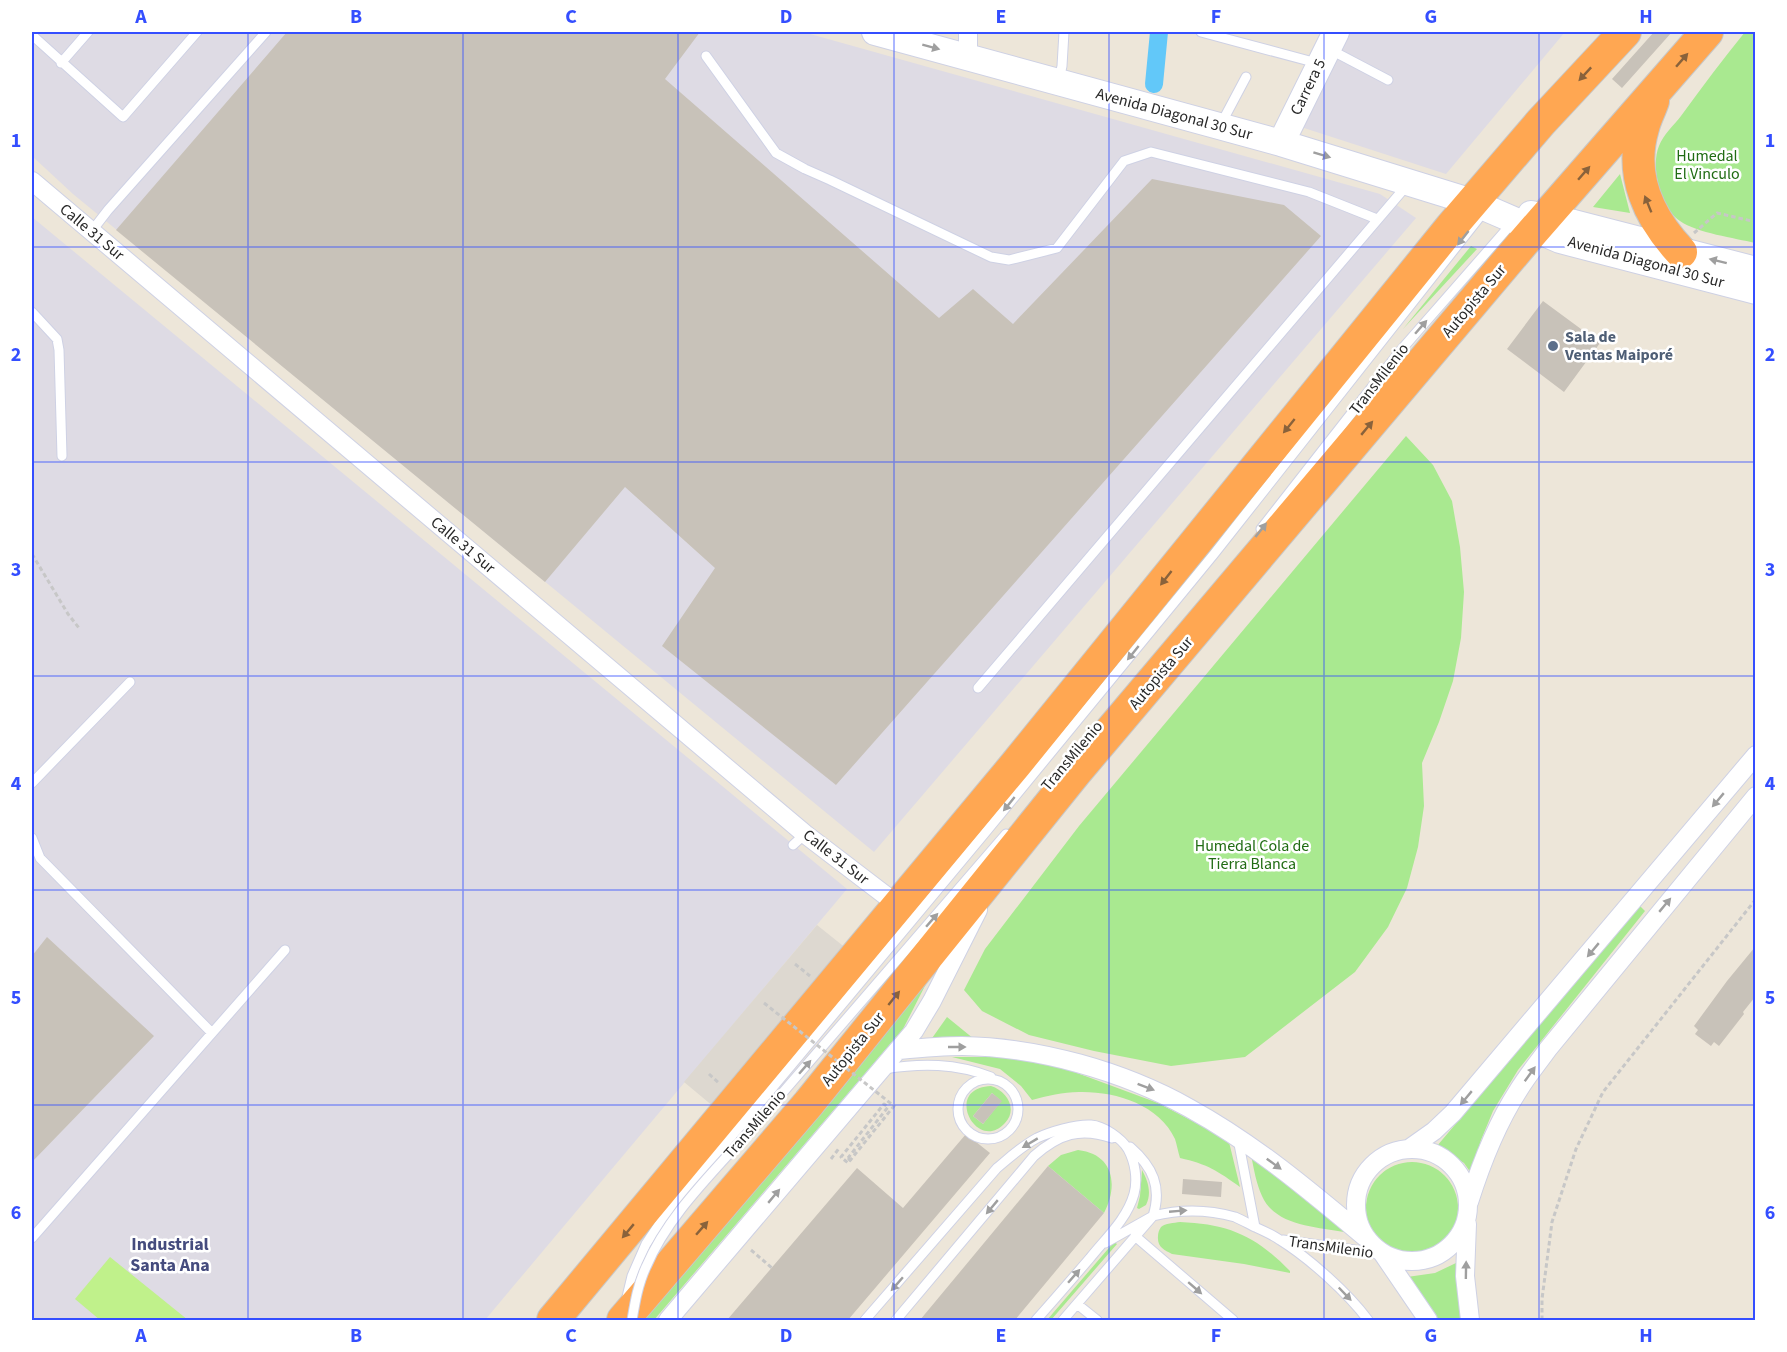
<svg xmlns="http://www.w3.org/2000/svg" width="1787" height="1352" viewBox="0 0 1787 1352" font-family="'Source Sans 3',sans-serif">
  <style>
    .industrial { fill: #dedbe4 }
    .green { fill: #a9e990; fill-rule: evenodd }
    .pitch { fill: #c0f18b }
    .plaza { fill: #ddd8d0 }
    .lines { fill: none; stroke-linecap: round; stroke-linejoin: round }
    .canal { stroke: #62c8f9; stroke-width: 18 }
    .building { fill: #c8c2b9 }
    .lane-casing { stroke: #ced1e4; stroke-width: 11 }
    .street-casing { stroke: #ced1e4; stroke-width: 20 }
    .secondary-casing { stroke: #ced1e4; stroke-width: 28 }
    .highway-casing { stroke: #c7c7c7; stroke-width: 34 }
    .path { stroke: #c7c7c7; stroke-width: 3; stroke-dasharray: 4.5 3; stroke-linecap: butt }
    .lane { stroke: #fff; stroke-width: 9 }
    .street { stroke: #fff; stroke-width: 18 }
    .secondary { stroke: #fff; stroke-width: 26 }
    .highway { stroke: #ffa752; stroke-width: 32 }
    .lane-bridge-casing { stroke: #ced1e4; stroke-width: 11; stroke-linecap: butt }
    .path-bridge { stroke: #c7c7c7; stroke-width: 3; stroke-dasharray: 4.5 3; stroke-linecap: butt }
    .lane-bridge { stroke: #fff; stroke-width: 9 }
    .oneway { fill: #9f9f9f }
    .oneway2 { fill: #89623b }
    .grid { fill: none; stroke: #344eff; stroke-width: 1.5; stroke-opacity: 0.55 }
    .service-dot { fill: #5c6f8a; stroke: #fff; stroke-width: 2 }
    .labels { text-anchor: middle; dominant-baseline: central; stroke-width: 5; stroke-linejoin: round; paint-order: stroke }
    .street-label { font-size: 16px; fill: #292929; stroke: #fff }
    .park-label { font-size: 16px; fill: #206c13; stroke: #fff }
    .service-label { font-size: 16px; font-weight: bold; fill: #4e5e75; stroke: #fff; text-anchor: start }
    .neighbourhood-label { font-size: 18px; font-weight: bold; fill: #454c7e; stroke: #fff }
    .neatline { fill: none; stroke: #344eff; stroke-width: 2 }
    .grid-label { font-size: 20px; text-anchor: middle; font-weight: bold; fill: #344eff }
  </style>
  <rect width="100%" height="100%" fill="#ede6d9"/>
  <!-- industrial -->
  <path class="industrial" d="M32,32H803L1380,194L1416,218L874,852L73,194L32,156Z
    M1349,32H1565L1446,174L1301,127Z
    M32,217L847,889L485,1320H32Z"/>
  <!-- green -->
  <path class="green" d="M1745,32H1755V243C1735,238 1697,233 1680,221C1661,208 1650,167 1659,146C1663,135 1674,125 1681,116C1702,87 1723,59 1745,32Z
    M1620,174L1630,213L1593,207Z
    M1471,246L1477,249L1403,329Z
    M1406,436L1433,465L1452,501L1460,547L1464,592L1461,638L1453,681L1439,722L1422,763L1424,806L1418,847L1407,888L1388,927L1355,972L1245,1057L1171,1066L1094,1051L1029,1035L982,1011L964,990L985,949L1079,826Z
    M1640,906L1645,911L1518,1070L1493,1111L1481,1140L1471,1173L1464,1163L1437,1146Z
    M928,980L903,1029L654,1320H641Z
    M947,1017L974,1039L951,1037L930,1041Z
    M952,1057H1013L1069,1070L1158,1103L1204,1127L1229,1142L1240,1187C1218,1171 1207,1164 1180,1158C1178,1152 1177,1145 1175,1139C1159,1104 1114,1091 1079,1092C1063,1092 1047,1096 1032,1100L1021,1086L1000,1069Z
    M991,1086C1007,1091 1018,1109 1005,1123C977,1154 942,1088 991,1086ZM992,1093L1001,1101L983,1124L973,1116Z
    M1078,1150C1113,1154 1119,1184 1104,1213L1048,1166L1061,1155Z
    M1251,1155L1337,1224L1344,1232C1316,1227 1275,1226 1262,1196C1256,1183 1254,1169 1251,1155Z
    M1366 1208a46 46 0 1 1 92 0a46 46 0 1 1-92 0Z
    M1142,1170C1148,1181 1152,1193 1146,1205L1139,1209L1137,1208L1140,1196Z
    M1180,1222C1229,1224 1256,1236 1290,1271V1273L1244,1264L1172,1254C1164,1250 1157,1247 1158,1236C1158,1233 1159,1230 1161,1227C1165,1223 1174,1223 1180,1222Z
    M1114,1242L1117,1244L1051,1320H1047Z
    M1456,1263L1461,1320H1437L1407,1277L1435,1273Z"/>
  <!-- pitch -->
  <path class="pitch" d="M110,1257L188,1320H100L75,1299Z"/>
  <!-- plaza -->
  <path class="plaza" d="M817,925L847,949L714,1107L684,1082Z"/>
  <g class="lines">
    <!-- canal -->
    <path class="canal" d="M1154,84L1159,32"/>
  </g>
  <!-- building -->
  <path class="building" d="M287,32H700L665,79L939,318L973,289L1013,324L1152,179L1284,205L1321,236L836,785L662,646L715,568L625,487L545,582L116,230Z
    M1654,32H1672L1622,88L1612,79Z
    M1543,301L1600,343L1564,392L1507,349Z
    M47,937L154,1036L32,1162V956Z
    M1755,947V997L1743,1012L1744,1014L1719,1046L1714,1042L1711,1046L1695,1034L1698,1030L1694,1026L1727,981Z
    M992,1093L1002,1101L983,1124L973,1116Z
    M966,1134L990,1153L848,1320H727L857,1168L903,1208Z
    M1048,1166L1104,1213L1015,1320H920Z
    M1183,1179L1222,1182L1221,1197L1182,1194Z"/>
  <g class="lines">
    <!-- lane casing -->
    <g class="lane-casing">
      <path id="lane" d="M1201,32L1317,63
        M32,35L123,117L197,32
        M1329,49L1388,80
        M706,56L776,153L805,169L830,180L991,257L1009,260L1057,248L1124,161L1151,152L1309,192L1377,219
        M61,63L88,32
        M1059,80L1062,66L1064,32
        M1221,124L1246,77
        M91,232L108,210L266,32
        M32,312L57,339L59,350L62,456
        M1261,529L1401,350L1513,222
        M978,688L1408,184
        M32,783L130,682
        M32,838L40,858L212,1033
        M793,845L805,834
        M884,1069C921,1063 956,1063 991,1077
        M958 1109a30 30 0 1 1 60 0a30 30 0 1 1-60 0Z
        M753,1127L1006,834
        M1238,1139L1255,1227
        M1135,1236L1233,1320
        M32,1238L285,950
        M1283,1240L1383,1254
        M1105,1243L1153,1216C1162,1187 1153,1167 1130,1147
        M626,1301L632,1276L646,1244L674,1202L743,1123L984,834L1214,554L1482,214
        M1077,1304L1097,1320
        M865,1320L997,1168C1009,1158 1022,1146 1037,1138C1050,1132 1076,1124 1091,1125C1104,1126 1121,1138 1128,1149C1135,1162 1138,1179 1134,1194C1127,1219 1106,1238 1090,1258C1072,1279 1054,1300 1036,1320
        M896,1320L1034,1156C1059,1134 1080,1127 1112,1138
        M1063,1320L1153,1216C1180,1209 1207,1209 1235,1217C1242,1220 1249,1224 1255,1227C1264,1231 1273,1235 1280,1240C1309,1258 1348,1293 1368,1320"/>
    </g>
    <!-- street casing -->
    <g class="street-casing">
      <path id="street" d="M968,57V32
        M32,181L805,834L898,905
        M899,1050C920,1048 941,1046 962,1046C1038,1047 1123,1071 1189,1108C1253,1143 1309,1190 1365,1237
        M1410,1148L1434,1131L1453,1113L1756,755
        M1356 1205a56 56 0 1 1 112 0a56 56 0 1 1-112 0Z
        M1469,1202C1481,1164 1496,1125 1518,1091C1527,1076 1538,1063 1548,1049L1756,796
        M1467,1224L1465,1276L1470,1320
        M1383,1254L1428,1320
        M668,1320L914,1031L932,1001L978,910"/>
    </g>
    <!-- secondary casing -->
    <g class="secondary-casing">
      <path id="secondary" d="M875,32L1281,143L1472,202L1560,240L1756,291
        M1281,143L1336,32
        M1531,214L1574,223L1756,270"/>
    </g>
    <!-- highway casing -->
    <g class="highway-casing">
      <path id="highway" d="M1653,101C1650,110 1645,119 1643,128C1629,175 1649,218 1681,252
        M553,1320L1016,764L1451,227L1541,122L1625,32
        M623,1320L809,1103L1075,773L1522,244L1707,32"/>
    </g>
    <!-- path -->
    <path class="path" d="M1694,233L1717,213L1756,222
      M32,554L68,614L79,628
      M795,964L810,976
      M709,1074L719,1083
      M848,1158L852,1162
      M831,1159L840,1147
      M751,1250L772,1268
      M1542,1320V1299L1552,1222L1576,1149L1603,1092L1756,899"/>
    <!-- lane -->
    <use href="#lane" class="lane"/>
    <!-- street -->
    <use href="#street" class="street"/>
    <!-- secondary -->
    <use href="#secondary" class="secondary"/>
    <!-- highway -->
    <use href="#highway" class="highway"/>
    <!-- lane-bridge casing -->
    <g class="lane-bridge-casing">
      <path id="lane-bridge" d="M632,1320C635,1302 638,1284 646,1267C669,1213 715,1171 753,1127"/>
    </g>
    <!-- path-bridge -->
    <path class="path-bridge" d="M764,1003L894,1106L848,1163L841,1157L884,1104L888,1107L848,1158"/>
    <!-- lane-bridge -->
    <use href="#lane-bridge" class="lane-bridge"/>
  </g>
  <!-- one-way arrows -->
  <defs><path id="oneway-solid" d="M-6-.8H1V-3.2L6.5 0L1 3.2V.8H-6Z" transform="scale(1.5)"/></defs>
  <g class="oneway">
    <use href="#oneway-solid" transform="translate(931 47) rotate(15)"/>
    <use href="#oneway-solid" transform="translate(1322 155) rotate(17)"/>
    <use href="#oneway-solid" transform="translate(1463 238) rotate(128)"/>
    <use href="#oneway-solid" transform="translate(1718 261) rotate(-166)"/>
    <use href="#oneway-solid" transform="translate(1421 327) rotate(-49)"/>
    <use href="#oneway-solid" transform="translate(1261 530) rotate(-52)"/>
    <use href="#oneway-solid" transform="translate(1133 653) rotate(129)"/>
    <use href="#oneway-solid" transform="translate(1718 800) rotate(130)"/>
    <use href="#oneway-solid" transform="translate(1009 804) rotate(129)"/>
    <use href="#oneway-solid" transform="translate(1665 905) rotate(-50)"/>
    <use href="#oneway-solid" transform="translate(932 920) rotate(-49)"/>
    <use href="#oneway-solid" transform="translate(1593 950) rotate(130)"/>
    <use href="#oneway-solid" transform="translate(957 1047)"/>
    <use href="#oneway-solid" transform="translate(805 1067) rotate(-49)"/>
    <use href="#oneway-solid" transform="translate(1530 1074) rotate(-54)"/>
    <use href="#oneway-solid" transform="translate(1146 1087) rotate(21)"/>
    <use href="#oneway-solid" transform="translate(1466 1098) rotate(130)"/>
    <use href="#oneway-solid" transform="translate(1030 1143) rotate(149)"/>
    <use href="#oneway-solid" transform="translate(1274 1164) rotate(36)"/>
    <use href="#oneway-solid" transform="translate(774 1196) rotate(-50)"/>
    <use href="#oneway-solid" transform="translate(992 1207) rotate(130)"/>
    <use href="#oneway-solid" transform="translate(1178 1211) rotate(-5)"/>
    <use href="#oneway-solid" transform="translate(1466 1270) rotate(-89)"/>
    <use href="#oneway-solid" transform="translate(1074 1276) rotate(-49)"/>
    <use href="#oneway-solid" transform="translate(897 1284) rotate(131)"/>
    <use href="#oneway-solid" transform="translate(1195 1288) rotate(41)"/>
    <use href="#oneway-solid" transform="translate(1345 1294) rotate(46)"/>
  </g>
  <g class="oneway2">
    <use href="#oneway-solid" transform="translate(1682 60) rotate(-49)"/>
    <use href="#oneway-solid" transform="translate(1585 74) rotate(133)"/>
    <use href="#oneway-solid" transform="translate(1584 173) rotate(-49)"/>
    <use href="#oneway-solid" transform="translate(1648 204) rotate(-112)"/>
    <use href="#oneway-solid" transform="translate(1289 426) rotate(129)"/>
    <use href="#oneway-solid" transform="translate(1367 428) rotate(-50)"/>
    <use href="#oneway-solid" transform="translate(1166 578) rotate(128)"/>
    <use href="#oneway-solid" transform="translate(894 998) rotate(-51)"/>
    <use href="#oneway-solid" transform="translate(702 1228) rotate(-49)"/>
    <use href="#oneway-solid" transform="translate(628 1231) rotate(130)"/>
  </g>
  <!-- grid -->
  <path class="grid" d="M248,32V1320M463,32V1320M678,32V1320M894,32V1320M1109,32V1320M1324,32V1320M1539,32V1320M32,247H1756M32,462H1756M32,676H1756M32,890H1756M32,1105H1756"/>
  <!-- markers -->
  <circle class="service-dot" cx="1553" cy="346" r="6"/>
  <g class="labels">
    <!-- street labels -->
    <g class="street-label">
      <text transform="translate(1308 87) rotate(-64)">Carrera 5</text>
      <text transform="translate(1174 114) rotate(15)">Avenida Diagonal 30 Sur</text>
      <text transform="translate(92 232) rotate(40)">Calle 31 Sur</text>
      <text transform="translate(1646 262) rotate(15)">Avenida Diagonal 30 Sur</text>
      <text transform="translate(1474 301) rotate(-50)">Autopista Sur</text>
      <text transform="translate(1379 379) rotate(-52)">TransMilenio</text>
      <text transform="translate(463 545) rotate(40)">Calle 31 Sur</text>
      <text transform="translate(1161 673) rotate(-50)">Autopista Sur</text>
      <text transform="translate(1072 756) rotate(-50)">TransMilenio</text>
      <text transform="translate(836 857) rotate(38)">Calle 31 Sur</text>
      <text transform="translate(853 1049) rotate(-51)">Autopista Sur</text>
      <text transform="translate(755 1124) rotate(-49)">TransMilenio</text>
      <text transform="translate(1331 1247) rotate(8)">TransMilenio</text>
    </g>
    <!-- park labels -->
    <g class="park-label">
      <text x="1707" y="156">Humedal<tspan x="1707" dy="18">El Vinculo</tspan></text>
      <text x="1252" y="846">Humedal Cola de<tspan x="1252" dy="18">Tierra Blanca</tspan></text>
    </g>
    <!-- service labels -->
    <g class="service-label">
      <text x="1565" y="337">Sala de<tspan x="1565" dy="18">Ventas Maiporé</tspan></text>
    </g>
    <!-- neighbourhood labels -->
    <g class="neighbourhood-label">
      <text x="170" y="1244">Industrial<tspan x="170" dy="21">Santa Ana</tspan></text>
    </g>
  </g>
  <!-- border -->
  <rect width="1787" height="1352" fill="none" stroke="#ffffff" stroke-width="66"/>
  <rect x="33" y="33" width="1721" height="1286" class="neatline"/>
  <g class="grid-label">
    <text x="141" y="23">A</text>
    <text x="356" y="23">B</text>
    <text x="571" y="23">C</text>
    <text x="786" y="23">D</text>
    <text x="1001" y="23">E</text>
    <text x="1216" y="23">F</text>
    <text x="1431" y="23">G</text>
    <text x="1646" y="23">H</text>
    <text x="16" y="147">1</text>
    <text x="1770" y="147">1</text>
    <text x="16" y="361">2</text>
    <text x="1770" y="361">2</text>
    <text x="16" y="576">3</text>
    <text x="1770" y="576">3</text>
    <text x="16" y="790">4</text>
    <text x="1770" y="790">4</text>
    <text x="16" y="1004">5</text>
    <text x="1770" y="1004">5</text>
    <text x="16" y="1219">6</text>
    <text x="1770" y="1219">6</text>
    <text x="141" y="1342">A</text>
    <text x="356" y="1342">B</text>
    <text x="571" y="1342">C</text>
    <text x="786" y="1342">D</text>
    <text x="1001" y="1342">E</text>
    <text x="1216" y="1342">F</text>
    <text x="1431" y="1342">G</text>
    <text x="1646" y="1342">H</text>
  </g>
</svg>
